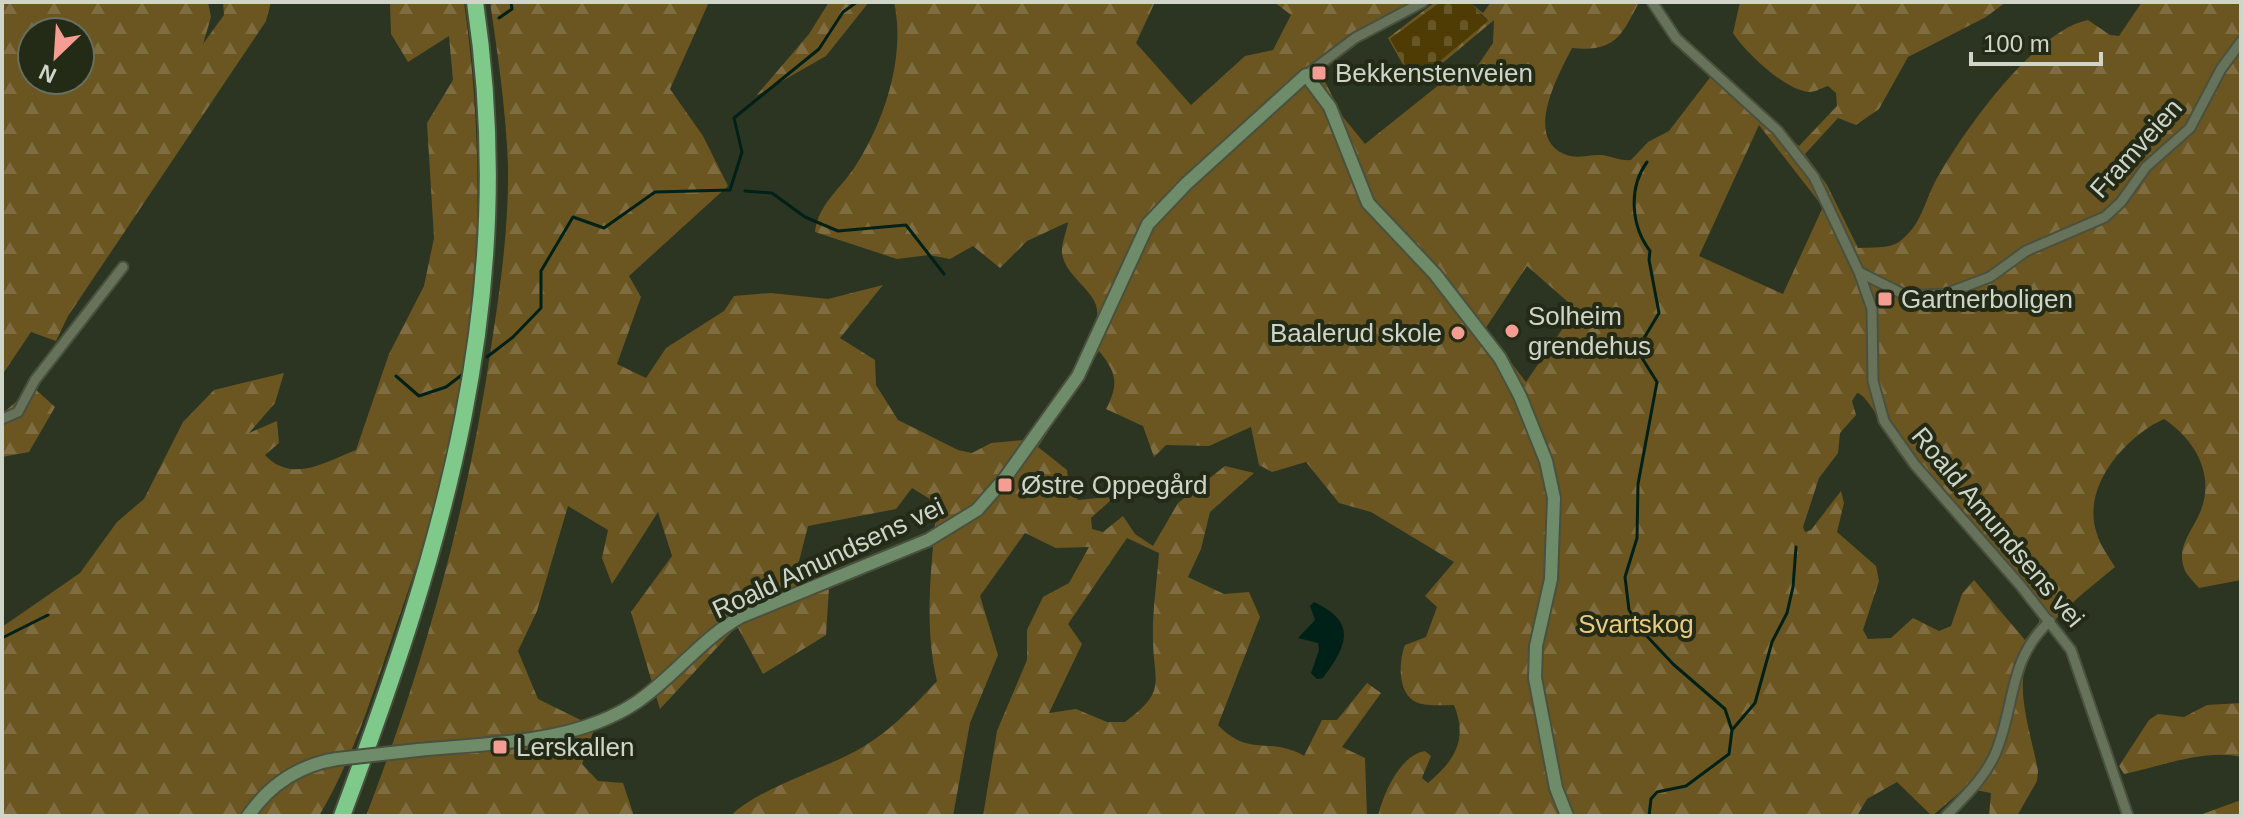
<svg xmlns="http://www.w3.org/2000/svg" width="2243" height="818" viewBox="0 0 2243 818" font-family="Helvetica,sans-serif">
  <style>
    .forest { fill: url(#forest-firs); fill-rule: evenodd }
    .cemetery { fill: url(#cemetery-stones) }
    .water { fill: #002117 }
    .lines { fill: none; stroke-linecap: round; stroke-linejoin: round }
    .stream { stroke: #002117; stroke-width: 3 }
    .street-casing { stroke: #49513e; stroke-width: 13 }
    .secondary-casing { stroke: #49513e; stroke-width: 16 }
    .highway-casing { stroke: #49513e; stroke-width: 20 }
    .street { stroke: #67725b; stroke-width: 9 }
    .secondary { stroke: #6e8c69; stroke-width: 12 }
    .highway { stroke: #7fca8a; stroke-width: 16 }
    .secondary-bridge-casing { stroke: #49513e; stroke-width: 16; stroke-linecap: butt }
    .secondary-bridge { stroke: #6e8c69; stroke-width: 12 }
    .poi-dot { fill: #f59c93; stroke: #232b17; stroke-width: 3 }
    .labels { text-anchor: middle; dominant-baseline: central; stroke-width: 8; stroke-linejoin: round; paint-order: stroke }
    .poi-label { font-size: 26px; fill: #cfd5c8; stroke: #232b17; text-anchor: start }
    .street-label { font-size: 26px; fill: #cfd5c8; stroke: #232b17 }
    .park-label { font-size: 26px; fill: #eccb7c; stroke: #232b17 }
  </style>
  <defs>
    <pattern id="forest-firs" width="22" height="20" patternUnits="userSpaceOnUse" patternTransform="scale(2)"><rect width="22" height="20" fill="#6b5622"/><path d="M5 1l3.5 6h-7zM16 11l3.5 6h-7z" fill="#7f6d41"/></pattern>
    <pattern id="cemetery-stones" width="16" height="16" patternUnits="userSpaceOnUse" patternTransform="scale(2)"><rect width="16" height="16" fill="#4f3c05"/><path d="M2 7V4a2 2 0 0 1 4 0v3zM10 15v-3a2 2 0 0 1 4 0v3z" fill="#675728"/></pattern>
  </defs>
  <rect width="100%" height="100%" fill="#2c3521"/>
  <!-- forest -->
  <path class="forest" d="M2,2H208L211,17L203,44L224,15L223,2H271L266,21L68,316L56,341L31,332L2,375ZM80,32V80H32V32Z
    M390,2H464C483,135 482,267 461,399C449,476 421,553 396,626C374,690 354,757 319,816H2V627L80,573L117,522L144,499L183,422L214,390L284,373L275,403L249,433L277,421L279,443L265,455C292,484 325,462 356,450L389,354L424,286L434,238L427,123L453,80L449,36L408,62L391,34Z
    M490,2H709L670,89L703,136L728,186L629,276L641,297L617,364L646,378L666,348L724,311L734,296L771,293L828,299L883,285L840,338L875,360L876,385L898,420L958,450L972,453L991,443L1024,440L1033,431C1049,406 1106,334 1096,305C1089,286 1065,275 1062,253C1061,244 1067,231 1068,222L1027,241L1000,268L973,246L950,259L929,255L897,259L815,232C818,204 841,189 856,165C885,120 906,55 894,2H1155L1136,43L1191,105L1245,56L1273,50L1291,15L1274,2H1432L1352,43L1320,72L1343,117L1365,144L1440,84L1470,77L1493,43L1494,20L1415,86L1388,38L1435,2H1441L1390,39L1488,20L1469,2L1483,13L1491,2H1639C1621,37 1615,52 1572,48C1560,72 1523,136 1564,154C1577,160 1588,154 1601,155C1612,156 1619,161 1631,160L1648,142L1669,131L1715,71L1799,146L1837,106L1836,93L1828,86C1822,88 1815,92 1810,92C1787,92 1745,52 1733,33L1740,2H2006L1986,17L1908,57L1879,109L1856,125L1838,118L1805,154L1827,185L1858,248C1870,247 1889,249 1899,242C1922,225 1924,202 1936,180C1962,133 2035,30 2088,20L2110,35L2119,36L2142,2H2241V580L2199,588C2195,583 2186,575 2184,568C2176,546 2194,529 2201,510C2215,473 2194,439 2164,419C2126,436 2080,487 2097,534C2100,545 2109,557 2115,567C2084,593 2026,635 2023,679C2021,708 2033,743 2038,771L2037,781L2017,816H1989L1991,793L1965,788L1932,816L1897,782L1867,799L1857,816H1378C1383,794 1400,755 1425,751L1431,756L1422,778L1428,783C1455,760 1468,740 1454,705C1443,705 1431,706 1422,704C1397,699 1398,663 1405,645L1426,637L1437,607L1425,596L1454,562L1371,512L1339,503L1306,462L1272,472L1259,465L1251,427L1209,446L1166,445L1154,457L1143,426L1106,409C1119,384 1117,373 1099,351L1038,447L1067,470L1069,489L1078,500L1108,497L1111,500L1091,518L1092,529L1103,532L1123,516L1135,534L1153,546L1178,503L1225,466L1254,473L1210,512L1201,549L1188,577L1224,594L1249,592L1260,617L1218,725C1249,758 1271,736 1304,756L1322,720H1337L1367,683L1381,693L1342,747L1365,758L1367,816H983L997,731L1027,660V630L1043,597L1069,583L1089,547L1056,548L1025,533L980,596L998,655L970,723L953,816H731C752,792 822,769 852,753C887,735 911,709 937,681C924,627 931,569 936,515L941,506L912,488L896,509L808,526L796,573L829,588L826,635L763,674L737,626L660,709L631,612L672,556L658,512L612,584L602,558L608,530L568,506L537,611L518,651L538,699L595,727L582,764L598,781L623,783L634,816H366C425,663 469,503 492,341C501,284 509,223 508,165C506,111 498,56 490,2ZM1759,125L1823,207L1783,294L1699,256ZM1527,266L1576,309L1526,382L1485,329ZM1857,393C1869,395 1889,439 1898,452C1942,508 1993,559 2039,615V622L2025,640L1974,580L1962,594L1951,626L1939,631L1913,618L1891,638L1868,639L1863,630L1879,581L1876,566L1837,532L1844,503L1841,491L1811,530L1805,532L1803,527L1819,478L1838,453L1840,433L1856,415L1852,401ZM1127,538L1159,553C1157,582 1152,612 1153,641C1154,684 1167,691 1125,722H1107L1076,709L1049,713L1082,644L1068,624Z
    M829,2H869L826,56L756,96L809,34Z
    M33,387L55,407L29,452L2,457V414Z
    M2241,703V757C2205,748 2159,767 2124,774L2119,766L2149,720L2158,714L2184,717L2207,705Z
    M2241,800V816H2197Z"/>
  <!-- cemetery -->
  <path class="cemetery" d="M1441,2H1469L1488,21L1415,82L1390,39Z"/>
  <!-- water -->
  <path class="water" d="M1314,602C1357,622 1348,645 1323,678L1317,679L1311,673L1319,650L1318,643L1298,638L1315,620L1310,606Z"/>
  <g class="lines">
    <!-- stream -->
    <path class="stream" d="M499,18L512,9L511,2
      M1647,162C1628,188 1631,226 1650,251L1649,260L1659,313L1637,350L1657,382L1638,484L1637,538L1625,577L1629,610L1644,633L1673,664L1725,709L1732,730L1729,754L1686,786L1657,792L1651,799L1649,816
      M745,191L772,193L805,217L838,231L906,225L944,274
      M487,357L513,337L541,308V271L573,217L604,228L655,192L730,190L742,152L734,118L819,49L843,12L857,2
      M396,376L419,396L446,387L463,374
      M2,638L48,615
      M1732,730L1755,703L1772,642L1787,613L1793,587L1796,547"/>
    <!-- street casing -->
    <g class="street-casing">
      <path id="street" d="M1652,2L1676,38L1778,131L1814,177L1859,272L1872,309L1873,381L1884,421L1915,465L2020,585L2071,650L2128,816
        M1306,75L1355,38L1423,2
        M1859,272L1907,296L1945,294L1990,277L2026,251L2105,217L2121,202L2146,167L2190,128L2221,69L2241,42
        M2,419L18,412L35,380L123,267
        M1946,816C1965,796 1985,778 1996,752C2016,703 2008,659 2050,621"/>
    </g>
    <!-- secondary casing -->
    <g class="secondary-casing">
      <path id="secondary" d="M418,750C489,743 575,744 637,702C674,677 700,640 740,617L928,540L977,510L1005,478L1078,376L1148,224L1186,184L1306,75L1330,107L1368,203L1435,274L1500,358L1520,396L1546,461L1554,498L1551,579L1536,646L1535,678L1556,788L1567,816
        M248,816C270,784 299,765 337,759"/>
    </g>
    <!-- highway casing -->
    <g class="highway-casing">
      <path id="highway" d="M342,816C444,543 519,298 475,2"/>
    </g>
    <!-- street -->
    <use href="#street" class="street"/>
    <!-- secondary -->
    <use href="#secondary" class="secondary"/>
    <!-- highway -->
    <use href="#highway" class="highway"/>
    <!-- secondary-bridge casing -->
    <g class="secondary-bridge-casing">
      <path id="secondary-bridge" d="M337,759L418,750"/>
    </g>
    <!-- secondary-bridge -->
    <use href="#secondary-bridge" class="secondary-bridge"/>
  </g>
  <!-- markers -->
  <g class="poi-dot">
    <rect x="1311" y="65" width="16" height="16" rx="4"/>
    <rect x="1877" y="291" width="16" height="16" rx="4"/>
    <circle cx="1512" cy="331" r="8"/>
    <circle cx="1458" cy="333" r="8"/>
    <rect x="997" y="477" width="16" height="16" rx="4"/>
    <rect x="492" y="739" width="16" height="16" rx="4"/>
  </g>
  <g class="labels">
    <!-- poi labels -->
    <g class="poi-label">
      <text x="1335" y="73">Bekkenstenveien</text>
      <text x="1901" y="299">Gartnerboligen</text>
      <text x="1528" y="316">Solheim<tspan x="1528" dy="30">grendehus</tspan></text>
      <text x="1442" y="333" text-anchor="end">Baalerud skole</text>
      <text x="1021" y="485">Østre Oppegård</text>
      <text x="516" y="747">Lerskallen</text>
    </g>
    <!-- street labels -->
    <g class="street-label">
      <text transform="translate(2136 148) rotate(-48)">Framveien</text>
      <text transform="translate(1998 527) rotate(50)">Roald Amundsens vei</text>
      <text transform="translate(828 558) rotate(-25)">Roald Amundsens vei</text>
    </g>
    <!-- park labels -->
    <g class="park-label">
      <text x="1636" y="624">Svartskog</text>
    </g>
  </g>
  <!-- border -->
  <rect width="2243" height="818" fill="none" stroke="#cfd5c8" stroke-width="8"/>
  <!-- north arrow -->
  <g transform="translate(56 56) rotate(205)"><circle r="38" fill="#232b17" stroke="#686f5e" stroke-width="2"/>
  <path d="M0-6L14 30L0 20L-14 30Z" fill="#f59c93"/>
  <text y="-12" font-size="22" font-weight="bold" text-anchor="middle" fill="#cfd5c8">N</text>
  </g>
  <!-- scale -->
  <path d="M1971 52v12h130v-12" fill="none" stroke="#cfd5c8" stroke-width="4"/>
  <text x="1983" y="52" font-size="24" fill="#cfd5c8" stroke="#232b17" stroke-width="6" paint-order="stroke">100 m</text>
</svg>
